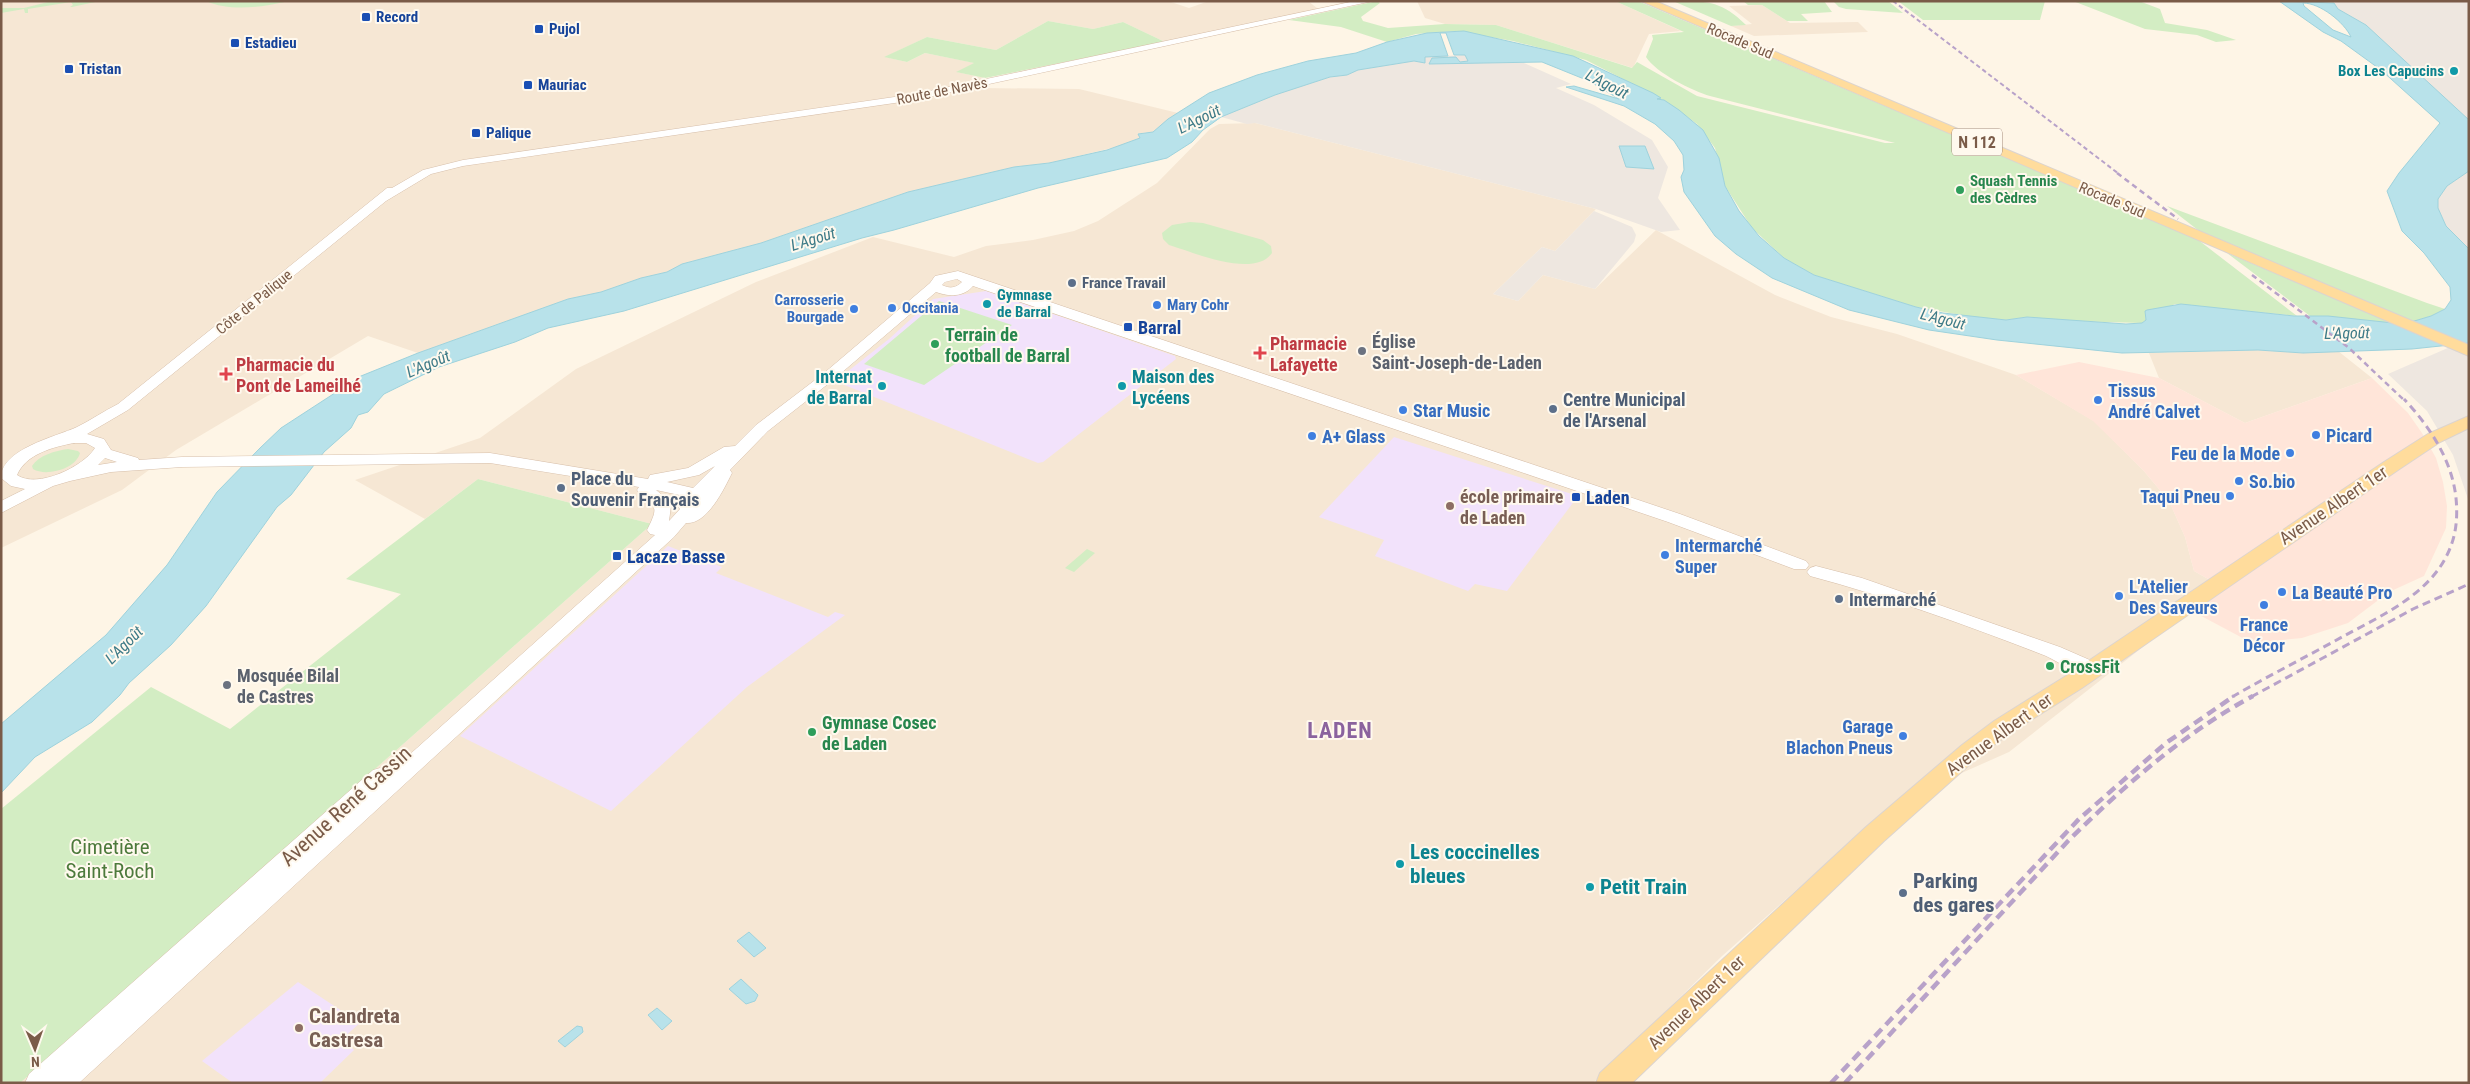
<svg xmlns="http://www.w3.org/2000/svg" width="2470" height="1084" viewBox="0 0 2470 1084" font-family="'Roboto Condensed',sans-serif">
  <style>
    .residential { fill: #f6e7d4 }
    .commercial { fill: #ffe5d9 }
    .industrial { fill: #eee7e0 }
    .education { fill: #f2e2fb }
    .green { fill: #d3edc3 }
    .water { fill: #b8e2ea; stroke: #9ed2dc; fill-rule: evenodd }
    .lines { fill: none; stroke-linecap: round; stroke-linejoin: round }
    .secondary-casing { stroke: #d7bfaa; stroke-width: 1 }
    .primary-casing { stroke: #dcd4cf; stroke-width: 2 }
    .secondary { fill: #fff; fill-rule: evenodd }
    .primary { fill: #ffdc9c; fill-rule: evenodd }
    .rail-far3 { stroke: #b8a2c9; stroke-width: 2; stroke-dasharray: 4.5 3; stroke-linecap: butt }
    .rail-far2 { stroke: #b8a2c9; stroke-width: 2.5; stroke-dasharray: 5.5 4; stroke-linecap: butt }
    .rail-far1 { stroke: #b8a2c9; stroke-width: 3; stroke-dasharray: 8 5; stroke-linecap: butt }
    .rail { stroke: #b8a2c9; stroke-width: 4.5; stroke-dasharray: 10 6; stroke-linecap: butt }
    .transit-dot { fill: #1a4fb4; stroke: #fff9ee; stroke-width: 2 }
    .culture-dot { fill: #0f9aa8; stroke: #fff9ee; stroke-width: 2 }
    .leisure-dot { fill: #2e9e5b; stroke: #fff9ee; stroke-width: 2 }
    .service-dot { fill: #5c6f8a; stroke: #fff9ee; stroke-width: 2 }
    .shop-dot { fill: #3f7fe0; stroke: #fff9ee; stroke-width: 2 }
    .worship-dot { fill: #6b7280; stroke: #fff9ee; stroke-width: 2 }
    .health-dot { fill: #e0444e; stroke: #fff9ee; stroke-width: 2 }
    .education-dot { fill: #8d6e63; stroke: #fff9ee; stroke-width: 2 }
    .labels { text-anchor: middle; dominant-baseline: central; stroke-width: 4; stroke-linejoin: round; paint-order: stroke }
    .far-transit-label { font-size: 15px; font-weight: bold; fill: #164399; stroke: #fff9ee; text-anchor: start }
    .far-street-label { font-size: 15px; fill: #7a5b48; stroke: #fff9ee }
    .far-culture-label { font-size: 15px; font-weight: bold; fill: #0d838f; stroke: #fff9ee; text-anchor: end }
    .far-leisure-label { font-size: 15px; font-weight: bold; fill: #27864d; stroke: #fff9ee; text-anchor: start }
    .far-service-label { font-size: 15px; font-weight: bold; fill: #4e5e75; stroke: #fff9ee; text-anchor: start }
    .far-shop-label { font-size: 15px; font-weight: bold; fill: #366cbe; stroke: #fff9ee; text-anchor: start }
    .far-water-label { font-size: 16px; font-style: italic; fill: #3d7a87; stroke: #fff9ee }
    .shield { fill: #fff9ee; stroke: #a28a7a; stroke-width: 1 }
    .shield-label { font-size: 16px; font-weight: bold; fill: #7a5b48 }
    .transit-label { font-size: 18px; font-weight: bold; fill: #164399; stroke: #fff9ee; text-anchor: start }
    .leisure-label { font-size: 18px; font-weight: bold; fill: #27864d; stroke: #fff9ee; text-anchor: start }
    .worship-label { font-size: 18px; font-weight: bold; fill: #5b616d; stroke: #fff9ee; text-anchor: start }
    .health-label { font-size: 18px; font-weight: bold; fill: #be3a42; stroke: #fff9ee; text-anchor: start }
    .culture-label { font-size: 18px; font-weight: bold; fill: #0d838f; stroke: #fff9ee; text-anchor: end }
    .shop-label { font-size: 18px; font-weight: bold; fill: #366cbe; stroke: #fff9ee; text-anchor: start }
    .service-label { font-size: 18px; font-weight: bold; fill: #4e5e75; stroke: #fff9ee; text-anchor: start }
    .education-label { font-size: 18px; font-weight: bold; fill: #785e54; stroke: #fff9ee; text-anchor: start }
    .street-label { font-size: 18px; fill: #7a5b48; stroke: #fff9ee }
    .near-street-label { font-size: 21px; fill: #7a5b48; stroke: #fff9ee }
    .near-park-label { font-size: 21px; fill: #4d7a3c; stroke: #fff9ee }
    .near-culture-label { font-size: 21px; font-weight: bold; fill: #0d838f; stroke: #fff9ee; text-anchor: start }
    .near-service-label { font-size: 21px; font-weight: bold; fill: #4e5e75; stroke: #fff9ee; text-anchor: start }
    .near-education-label { font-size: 21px; font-weight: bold; fill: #785e54; stroke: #fff9ee; text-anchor: start }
    .district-label { font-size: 22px; font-weight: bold; letter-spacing: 1px; fill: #8b639e; stroke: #fff9ee }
  </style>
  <rect width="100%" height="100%" fill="#fef5e6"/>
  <!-- residential -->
  <path class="residential" d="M1,1H1168L1189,8L1209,1H1308L1322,12L1165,42L1123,22L1093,29L1048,21L996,50L927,37L885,57L907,62L925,53L975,63L957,72L985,78L980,88L1079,89L1178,113L1153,132L1141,133L1138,134L1140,138L1120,146L1049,163L1014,167L908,192L761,243L682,264L667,272L641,278L601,292L568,299L418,353L368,336L176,450L122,490L1,548Z
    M1417,1H1615L1681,31L1649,34L1633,68L1496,25L1445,24L1425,18Z
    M1762,5L1790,23L1858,22L1868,32L1754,36L1731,26L1752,24L1729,6Z
    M1255,123L1596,209L1555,251L1542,247L1493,294L1518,301L1543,275L1595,289L1656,230L1775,295L1831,317L1897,334L2016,375L2094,421L2143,470L2169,501L2185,537L2194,571L2224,588L2190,610L2009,752L1894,803L1721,957L1593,1083H20L652,524L478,479L425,519L355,480L480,438L576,369L756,282L873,237L954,257L986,246L1033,240L1074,231L1098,221L1157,183L1210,129L1219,124Z
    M2258,350L2303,353L2338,351L2372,378L2245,423L2159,378L2149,353Z"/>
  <!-- commercial -->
  <path class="commercial" d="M2079,362L2159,378L2245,423L2372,378L2408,413L2422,433L2436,458L2443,482L2447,506L2446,528L2424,576L2389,592L2348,623L2302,638L2252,643L2190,610L2224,588L2194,571L2185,537L2169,501L2143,470L2093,421L2016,375Z"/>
  <!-- industrial -->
  <path class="industrial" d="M2331,1H2469V120L2366,25L2338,9Z
    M1465,55L1469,62L1524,63L1571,84L1556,88L1594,105L1652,140L1668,167L1658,198L1680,230L1661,232L1596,209L1255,123L1247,124L1221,117L1275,95L1330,77L1347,75L1358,70L1414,61L1425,63V57Z
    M2469,171V249L2446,226L2438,208V199L2447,186Z
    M1594,211L1632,227L1636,235L1634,242L1595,289L1543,275L1518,301L1493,294L1542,247L1555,251Z
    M2450,347L2469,355V502L2453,455L2427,411L2388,374Z"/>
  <!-- education -->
  <path class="education" d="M986,291L1175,356L1176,359L1043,462L1038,463L837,382L838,379L889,339L933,299Z
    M1394,437L1578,496L1507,591L1475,584L1468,591L1375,556L1384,540L1319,517Z
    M668,546L722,567L716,573L828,617L835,612L845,615L747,687L611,811L460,736Z
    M298,982L360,1023L343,1038L354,1050L320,1083H233L202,1061Z"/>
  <!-- green -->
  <path class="green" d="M52,1H100L72,7H70L73,5L71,2L28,9V13H25L24,9L1,13V8H24Z
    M206,1H289C264,7 230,12 206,1Z
    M1377,1L1380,3L1361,17L1363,21L1388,28L1445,24L1496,25L1632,68L1637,62L1697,96L1885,143H1895L1710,96C1693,91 1656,73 1646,57L1653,39L1652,35L1684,32L1615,1H1638L2197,239L2297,316L2175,304C2165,310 2154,307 2145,312L2146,320L2142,323L2066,321L2027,317L2006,320L1967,316L1916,307L1814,275L1784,258L1752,228L1725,186L1715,148L1697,124L1664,100L1656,99L1660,98L1586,60L1513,41L1456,31L1416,34L1387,42L1341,27L1289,20Z
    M1673,1C1706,1 1721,0 1746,25L1731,26Z
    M1743,1H1824L1832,12L1801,14L1808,21H1787L1762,5H1748Z
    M1833,1H1888L1903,13L1846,9L1839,7Z
    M1898,1H2045L2040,20H1923Z
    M2073,1H2139L2160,9L2165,23L2207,30L2236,40L2216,42L2197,35L2145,29Z
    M1048,21L1093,29L1123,22L1165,42L985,78L956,72L974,63L925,53L907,62L884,57L927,37L996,50Z
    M2167,206L2427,303L2445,309L2431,316L2411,322L2203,234Z
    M1190,222L1203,223L1263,240L1271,246L1272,253C1254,279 1193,252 1169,245L1163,239L1162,233L1172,225Z
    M2227,253L2393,323L2310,316Z
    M939,301L1012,325L924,385L864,364Z
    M68,449L78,451L80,453C76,469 46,477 33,469L32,466C39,455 55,451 68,449Z
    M478,479L652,524L20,1083H1V809L151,687L230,729L401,594L346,579Z
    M1087,549L1095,553L1074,572L1065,568Z"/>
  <!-- water -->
  <path class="water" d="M2279,1L2334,3L2338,9L2366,25L2469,120V171L2447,186L2438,199V208L2446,226L2469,249V343L2412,349L2303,353L2258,350L2122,353L1997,340L1929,330L1849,310L1772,278L1736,254L1715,236L1684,192L1681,177L1684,170L1683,155L1674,141L1655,124L1624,106L1566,87L1574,86L1619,99L1589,81L1542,62L1429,64L1432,58L1456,57L1460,62L1468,61L1465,55H1454L1446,33H1440L1448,56L1425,57V63L1414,61L1358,70L1347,75L1330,77L1275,95L1221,117L1203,130L1192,142L1167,158L1038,188L894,230L862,238L624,311L548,328L515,342L439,367L384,394L368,412L358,415L351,428L324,452L291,495L277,507L206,606L171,645L129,683L120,695L92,722L35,757L1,793V724L106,635L167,565L217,492L260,448L281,428L361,376L418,353L568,299L601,292L641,278L667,272L682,264L761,243L908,192L1014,167L1049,163L1107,150L1140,138L1138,134L1153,132L1168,119L1209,93L1257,75L1308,61L1356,53L1387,42L1427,33L1464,31L1573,56L1653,93L1661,98L1657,99L1664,100L1679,110L1703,130L1719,158L1725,186L1739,211L1759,236L1784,258L1814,275L1916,307L1943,313L2006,320L2027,317L2126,324L2142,323L2146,320L2145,311L2147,310L2181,304L2294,316H2328L2393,323L2411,322L2431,316L2445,309L2451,300L2450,287L2424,253L2402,231L2387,191L2399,173L2440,123L2381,70L2341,41L2323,32ZM2303,3C2320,3 2344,22 2351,37L2333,30L2304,6Z
    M1619,146H1645L1654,169L1626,167Z
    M749,932L766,948L754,957L737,941Z
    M741,979L758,995L755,1001L746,1004L729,989Z
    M657,1008L672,1021L662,1030L648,1015Z
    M577,1026L582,1027L583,1032L565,1047L558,1041Z"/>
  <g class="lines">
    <!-- secondary casing -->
    <g class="secondary-casing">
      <path id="secondary" d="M1355,1H1373L915,100L463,166L431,174L386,201L128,410L87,434L104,439L111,450L138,458L139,460L182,457L490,453L648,479L650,475L688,468L724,447L735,446L756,425L823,374L930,283L935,276L958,271L1680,514L1806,561L1809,565L1806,569H1794L1668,522L973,286C964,297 949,297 936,292L833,380L768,431L730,470L732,473C724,489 707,525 686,523L674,537L79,1083H25L29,1074L373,770L380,768L389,773L655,535L650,534L647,530C663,499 650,510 637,490L639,487L490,463L182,467L111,472L70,481L53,486L1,513V501L25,489L11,486L1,478C1,449 55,437 77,427C91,420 104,411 118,404L387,188H392L423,170L463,160L915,94ZM957,279L962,282C956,288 950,289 942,285L945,282ZM74,443H86L95,448C83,467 37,489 17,475C26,454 53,447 74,443ZM105,458L117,462L98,465ZM715,466L693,488L667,482L699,475ZM656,490L684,496L677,505L680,509L669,521L671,506L667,499Z
        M1816,566L1862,578L2060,647L2099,664L2102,669L2099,674C2082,679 2061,663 2046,656C1969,626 1889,597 1810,576L1807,572L1810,568Z"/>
    </g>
    <!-- primary casing -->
    <g class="primary-casing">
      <path id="primary" d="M1641,1H1655L2469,345V356Z
        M2469,416V428L2440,442L2398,470L2082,688L2010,733L1978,757L1884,841L1632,1083H1596L1600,1073L1866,827L1962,745L1994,721L2066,676L2384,462L2428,434Z"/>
    </g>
    <!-- secondary -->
    <use href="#secondary" class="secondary"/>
    <!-- primary -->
    <use href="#primary" class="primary"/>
    <!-- rail-far3 -->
    <path class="rail-far3" d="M1893,1L2119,174"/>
    <!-- rail-far2 -->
    <path class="rail-far2" d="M2117,173L2178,219
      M2252,275L2349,348L2405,401"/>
    <!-- rail-far1 -->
    <path class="rail-far1" d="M2232,697C2268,676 2306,657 2342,637C2379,617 2426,596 2446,557C2456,538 2458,519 2456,498C2452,460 2430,427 2404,399
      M2251,697L2413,609L2469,584"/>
    <!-- rail -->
    <path class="rail" d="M1831,1083L2079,819L2166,743L2234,696
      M1845,1083L2068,841C2124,786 2184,733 2253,696"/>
  </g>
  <!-- markers -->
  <g class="transit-dot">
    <rect x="361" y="12" width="10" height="10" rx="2.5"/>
    <rect x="534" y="24" width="10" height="10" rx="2.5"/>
    <rect x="230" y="38" width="10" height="10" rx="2.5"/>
    <rect x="64" y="64" width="10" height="10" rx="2.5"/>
    <rect x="523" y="80" width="10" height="10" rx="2.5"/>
    <rect x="471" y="128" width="10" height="10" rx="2.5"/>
    <rect x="1123" y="322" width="10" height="10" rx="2.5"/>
    <rect x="1571" y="492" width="10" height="10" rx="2.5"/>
    <rect x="612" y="551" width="10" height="10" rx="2.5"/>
  </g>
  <g class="culture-dot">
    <circle cx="2454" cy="71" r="5"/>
    <circle cx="987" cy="304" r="5"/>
    <circle cx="882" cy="386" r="5"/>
    <circle cx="1122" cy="386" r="5"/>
    <circle cx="1400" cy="864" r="5"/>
    <circle cx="1590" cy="887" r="5"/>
  </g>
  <g class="leisure-dot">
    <circle cx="1960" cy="190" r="5"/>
    <circle cx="935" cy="344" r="5"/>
    <circle cx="2050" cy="666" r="5"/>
    <circle cx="812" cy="732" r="5"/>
  </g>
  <g class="service-dot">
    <circle cx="1072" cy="283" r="5"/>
    <circle cx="1553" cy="409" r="5"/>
    <circle cx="561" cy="488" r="5"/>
    <circle cx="1839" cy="599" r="5"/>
    <circle cx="1903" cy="893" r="5"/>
  </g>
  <g class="shop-dot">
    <circle cx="1157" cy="305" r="5"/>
    <circle cx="892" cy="308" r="5"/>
    <circle cx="854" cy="309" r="5"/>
    <circle cx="2098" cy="400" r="5"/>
    <circle cx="1403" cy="410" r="5"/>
    <circle cx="2316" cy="435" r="5"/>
    <circle cx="1312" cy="436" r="5"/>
    <circle cx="2290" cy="453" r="5"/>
    <circle cx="2239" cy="481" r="5"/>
    <circle cx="2230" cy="496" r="5"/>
    <circle cx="1665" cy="555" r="5"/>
    <circle cx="2282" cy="592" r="5"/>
    <circle cx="2119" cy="596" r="5"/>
    <circle cx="2264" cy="605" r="5"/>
    <circle cx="1903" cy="736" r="5"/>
  </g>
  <g class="worship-dot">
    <circle cx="1362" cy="351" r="5"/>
    <circle cx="227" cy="685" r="5"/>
  </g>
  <g class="health-dot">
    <path d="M1257.5 345.5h5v5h5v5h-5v5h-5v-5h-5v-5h5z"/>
    <path d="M223.5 366.5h5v5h5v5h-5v5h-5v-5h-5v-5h5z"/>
  </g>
  <g class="education-dot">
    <circle cx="1450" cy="506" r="5"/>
    <circle cx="299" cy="1028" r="5"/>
  </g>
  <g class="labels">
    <!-- far-transit labels -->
    <g class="far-transit-label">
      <text x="376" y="17">Record</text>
      <text x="549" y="29">Pujol</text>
      <text x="245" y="43">Estadieu</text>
      <text x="79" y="69">Tristan</text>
      <text x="538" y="85">Mauriac</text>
      <text x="486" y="133">Palique</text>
    </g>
    <!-- far-street labels -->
    <g class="far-street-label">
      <text transform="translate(1740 41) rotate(23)">Rocade Sud</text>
      <text transform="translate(942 91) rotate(-11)">Route de Navès</text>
      <text transform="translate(2112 200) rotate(23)">Rocade Sud</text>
      <text transform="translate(254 302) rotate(-39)">Côte de Palique</text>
    </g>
    <!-- far-culture labels -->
    <g class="far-culture-label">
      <text x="2444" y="71">Box Les Capucins</text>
      <text x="997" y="295" text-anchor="start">Gymnase<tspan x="997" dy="17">de Barral</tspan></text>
    </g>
    <!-- far-leisure labels -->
    <g class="far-leisure-label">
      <text x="1970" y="181">Squash Tennis<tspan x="1970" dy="17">des Cèdres</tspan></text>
    </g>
    <!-- far-service labels -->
    <g class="far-service-label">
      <text x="1082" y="283">France Travail</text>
    </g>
    <!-- far-shop labels -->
    <g class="far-shop-label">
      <text x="844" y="300" text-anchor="end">Carrosserie<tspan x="844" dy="17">Bourgade</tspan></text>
      <text x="1167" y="305">Mary Cohr</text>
      <text x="902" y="308">Occitania</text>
    </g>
    <!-- far-water labels -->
    <g class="far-water-label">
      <text transform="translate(1607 84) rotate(27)">L'Agoût</text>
      <text transform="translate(1199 119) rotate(-26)">L'Agoût</text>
      <text transform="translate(813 239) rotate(-17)">L'Agoût</text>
      <text transform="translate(1943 319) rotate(14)">L'Agoût</text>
      <text transform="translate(2347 333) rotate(-1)">L'Agoût</text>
      <text transform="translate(428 364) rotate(-23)">L'Agoût</text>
      <text transform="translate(124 645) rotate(-45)">L'Agoût</text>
    </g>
    <!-- shield labels -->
    <rect class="shield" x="1952" y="128.5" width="50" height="27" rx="4"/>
    <g class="shield-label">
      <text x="1977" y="142">N 112</text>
    </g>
    <!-- transit labels -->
    <g class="transit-label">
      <text x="1138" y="327">Barral</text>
      <text x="1586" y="497">Laden</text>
      <text x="627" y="556">Lacaze Basse</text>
    </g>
    <!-- leisure labels -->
    <g class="leisure-label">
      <text x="945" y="334">Terrain de<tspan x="945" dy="21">football de Barral</tspan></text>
      <text x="2060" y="666">CrossFit</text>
      <text x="822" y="722">Gymnase Cosec<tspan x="822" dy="21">de Laden</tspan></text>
    </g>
    <!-- worship labels -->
    <g class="worship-label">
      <text x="1372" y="341">Église<tspan x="1372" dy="21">Saint-Joseph-de-Laden</tspan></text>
      <text x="237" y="675">Mosquée Bilal<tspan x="237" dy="21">de Castres</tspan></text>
    </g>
    <!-- health labels -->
    <g class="health-label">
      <text x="1270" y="343">Pharmacie<tspan x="1270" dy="21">Lafayette</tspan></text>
      <text x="236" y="364">Pharmacie du<tspan x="236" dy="21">Pont de Lameilhé</tspan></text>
    </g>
    <!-- culture labels -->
    <g class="culture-label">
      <text x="872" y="376">Internat<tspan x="872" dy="21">de Barral</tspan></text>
      <text x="1132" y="376" text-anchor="start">Maison des<tspan x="1132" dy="21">Lycéens</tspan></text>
    </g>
    <!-- shop labels -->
    <g class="shop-label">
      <text x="2108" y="390">Tissus<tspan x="2108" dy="21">André Calvet</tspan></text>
      <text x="1413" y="410">Star Music</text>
      <text x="2326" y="435">Picard</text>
      <text x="1322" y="436">A+ Glass</text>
      <text x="2280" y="453" text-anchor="end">Feu de la Mode</text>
      <text x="2249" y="481">So.bio</text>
      <text x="2220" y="496" text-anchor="end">Taqui Pneu</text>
      <text x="1675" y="545">Intermarché<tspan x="1675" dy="21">Super</tspan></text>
      <text x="2129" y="586">L'Atelier<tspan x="2129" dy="21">Des Saveurs</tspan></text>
      <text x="2292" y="592">La Beauté Pro</text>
      <text x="2264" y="624" text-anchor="middle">France<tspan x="2264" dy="21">Décor</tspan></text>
      <text x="1893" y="726" text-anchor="end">Garage<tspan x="1893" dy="21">Blachon Pneus</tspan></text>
    </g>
    <!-- service labels -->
    <g class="service-label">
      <text x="1563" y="399">Centre Municipal<tspan x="1563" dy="21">de l'Arsenal</tspan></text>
      <text x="571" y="478">Place du<tspan x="571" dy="21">Souvenir Français</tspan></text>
      <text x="1849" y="599">Intermarché</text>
    </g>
    <!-- education labels -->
    <g class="education-label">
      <text x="1460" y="496">école primaire<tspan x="1460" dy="21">de Laden</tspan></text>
    </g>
    <!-- street labels -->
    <g class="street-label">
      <text transform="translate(2333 505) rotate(-34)">Avenue Albert 1er</text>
      <text transform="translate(1999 734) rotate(-36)">Avenue Albert 1er</text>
      <text transform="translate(1696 1002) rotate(-44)">Avenue Albert 1er</text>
    </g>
    <!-- near-street labels -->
    <g class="near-street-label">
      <text transform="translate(346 806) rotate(-42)">Avenue René Cassin</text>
    </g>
    <!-- near-park labels -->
    <g class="near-park-label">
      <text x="110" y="847">Cimetière<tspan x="110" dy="24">Saint-Roch</tspan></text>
    </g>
    <!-- near-culture labels -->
    <g class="near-culture-label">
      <text x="1410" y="852">Les coccinelles<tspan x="1410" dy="24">bleues</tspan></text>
      <text x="1600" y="887">Petit Train</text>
    </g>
    <!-- near-service labels -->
    <g class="near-service-label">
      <text x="1913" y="881">Parking<tspan x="1913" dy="24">des gares</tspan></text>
    </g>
    <!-- near-education labels -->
    <g class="near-education-label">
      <text x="309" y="1016">Calandreta<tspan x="309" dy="24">Castresa</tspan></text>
    </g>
    <!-- district labels -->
    <g class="district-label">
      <text x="1340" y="730">LADEN</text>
    </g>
  </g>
  <!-- border -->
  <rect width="2470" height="1084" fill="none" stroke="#7a5b48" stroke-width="5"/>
  <!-- north arrow -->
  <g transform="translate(35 1049) rotate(178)" stroke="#fff9ee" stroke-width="4" paint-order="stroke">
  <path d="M0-4L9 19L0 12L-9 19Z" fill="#7a5b48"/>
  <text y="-8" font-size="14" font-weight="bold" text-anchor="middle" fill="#7a5b48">N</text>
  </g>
</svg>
